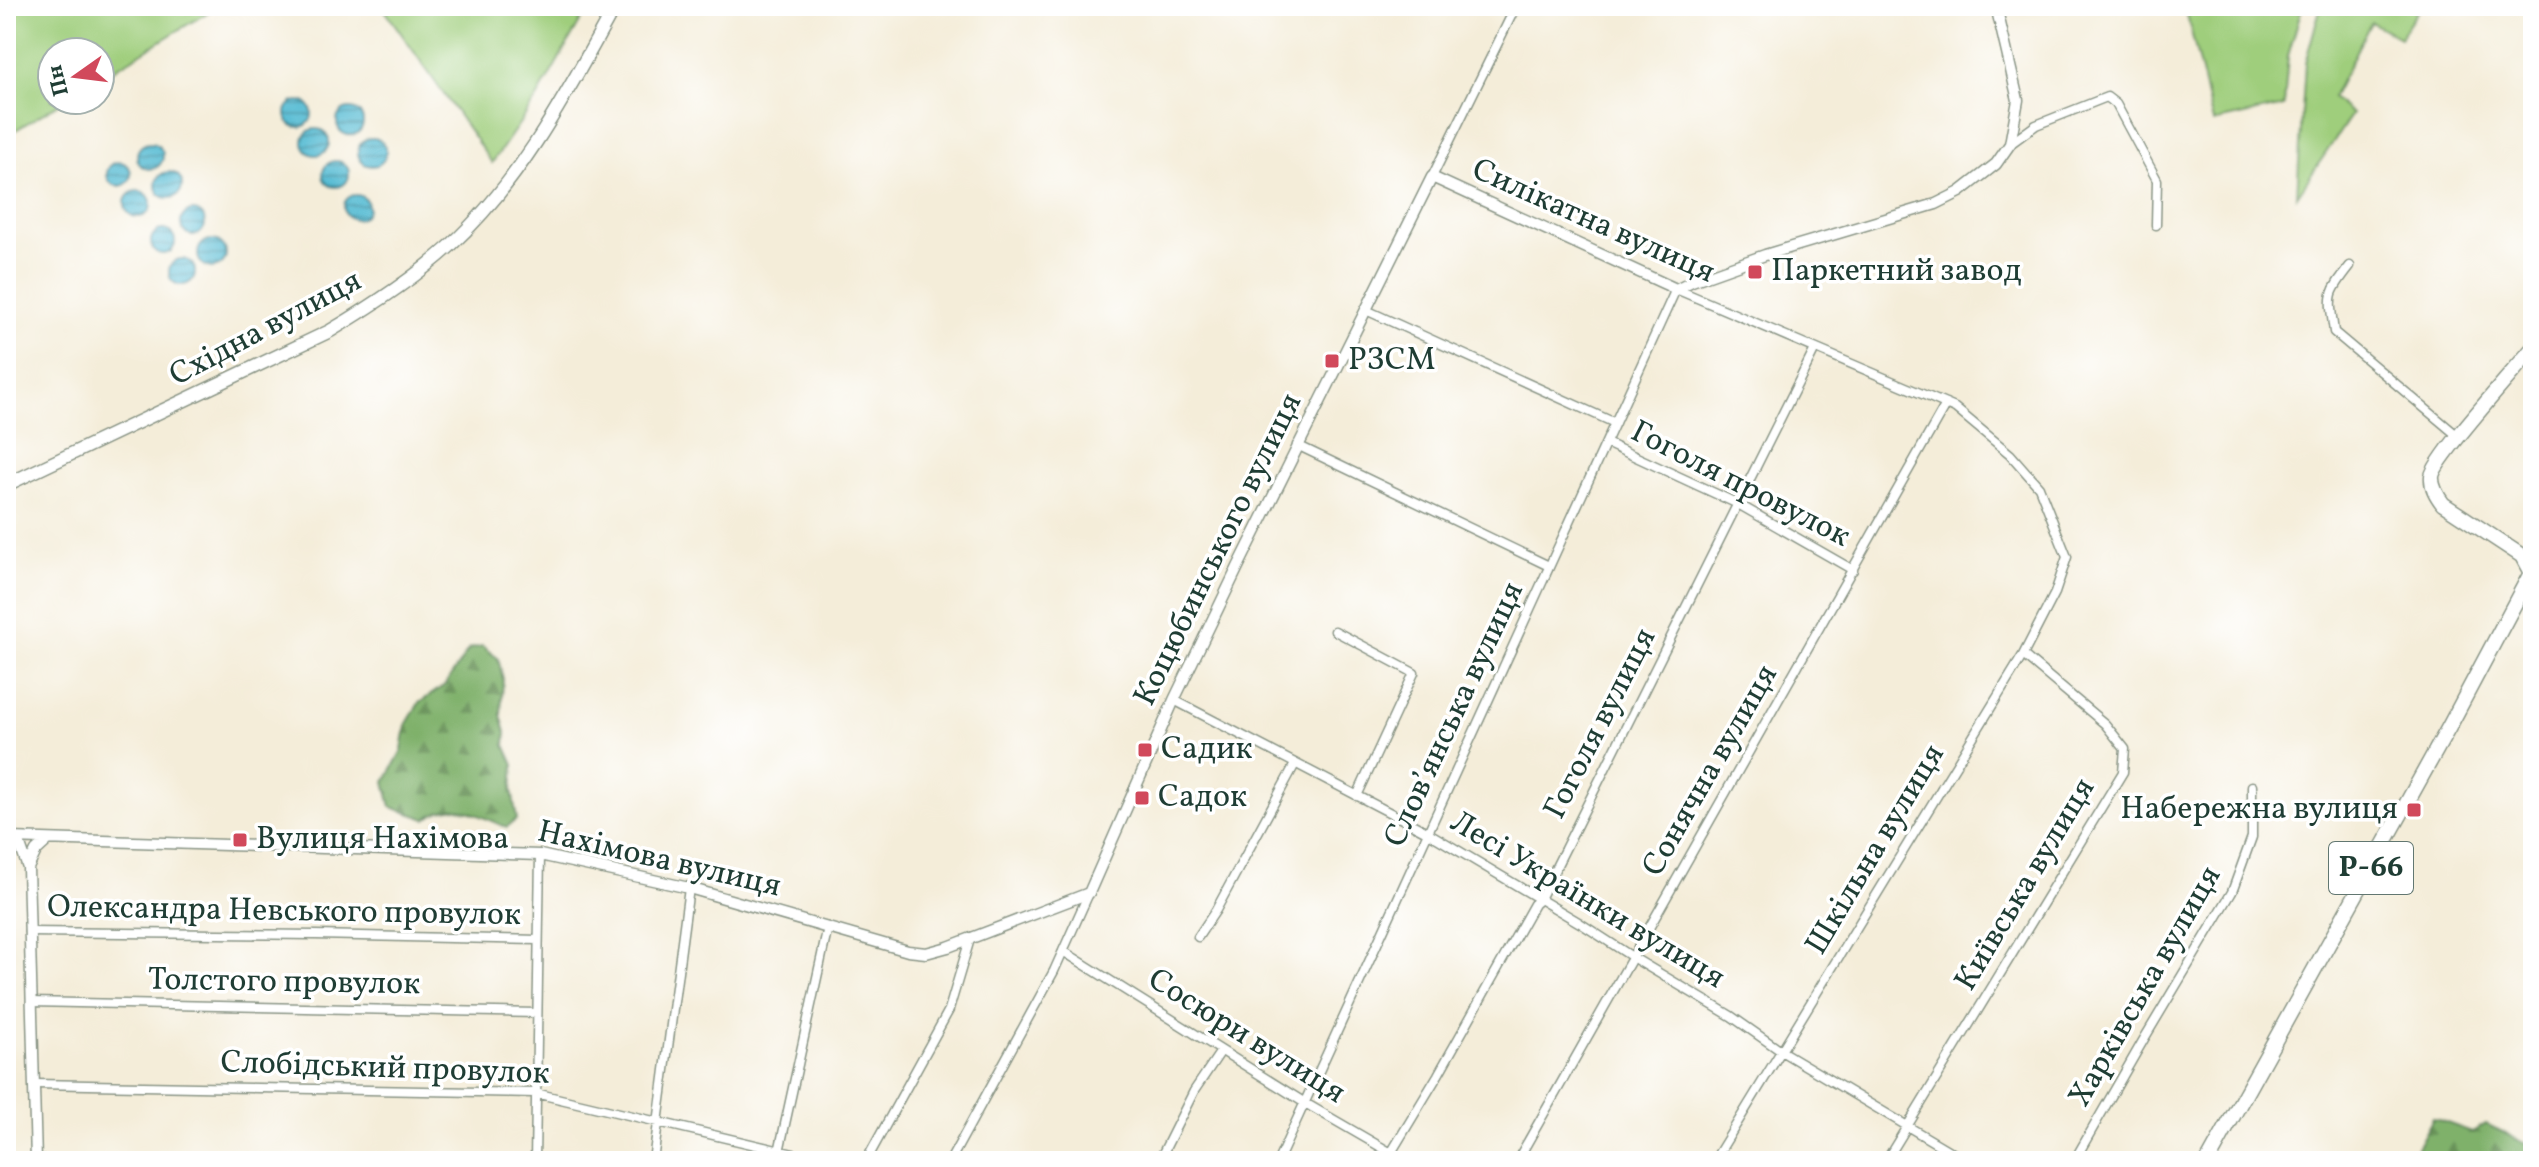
<svg xmlns="http://www.w3.org/2000/svg" width="2539" height="1167" viewBox="0 0 2539 1167" font-family="Vollkorn,serif">
  <style>
    .grass { fill: #9fce7b; stroke: #5f8658; stroke-width: 2 }
    .forest { fill: url(#forest-firs); stroke: #4f7750; stroke-width: 2 }
    .water { fill: url(#water-rules); stroke: #3a7c84; stroke-width: 2 }
    .lines { fill: none; stroke-linecap: round; stroke-linejoin: round }
    .minor-casing { stroke: #8a9586; stroke-width: 11 }
    .tertiary-casing { stroke: #8a9586; stroke-width: 13 }
    .secondary-casing { stroke: #8a9586; stroke-width: 15 }
    .primary-casing { stroke: #8a9586; stroke-width: 17 }
    .minor { stroke: #fff; stroke-width: 8 }
    .tertiary { stroke: #fff; stroke-width: 10 }
    .secondary { stroke: #fff; stroke-width: 12 }
    .primary { stroke: #fff; stroke-width: 14 }
    .poi-dot { fill: #d1495b; stroke: #fff; stroke-width: 3 }
    .labels { text-anchor: middle; dominant-baseline: central; stroke-width: 7; stroke-linejoin: round; paint-order: stroke }
    .shield { fill: #fff; stroke: #627771; stroke-width: 2 }
    .shield-label { font-size: 30px; font-weight: bold; fill: #1f3d34 }
    .street-label { font-size: 32px; fill: #1f3d34; stroke: #fff }
    .poi-label { font-size: 32px; fill: #1f3d34; stroke: #fff; text-anchor: start }
  </style>
  <defs>
    <pattern id="forest-firs" width="22" height="20" patternUnits="userSpaceOnUse" patternTransform="scale(2)"><rect width="22" height="20" fill="#7fb16b"/><path d="M5 1l3.5 6h-7zM16 11l3.5 6h-7z" fill="#679159"/></pattern>
    <pattern id="water-rules" width="6" height="5" patternUnits="userSpaceOnUse" patternTransform="scale(2)"><rect width="6" height="5" fill="#55bbd3"/><path d="M0 2.5h6" fill="none" stroke="#4699ac"/></pattern>
  </defs>
  <rect width="100%" height="100%" fill="#fff"/>
  <filter id="ink" filterUnits="userSpaceOnUse"><feTurbulence type="fractalNoise" baseFrequency=".0125" numOctaves="2"/><feDisplacementMap in="SourceGraphic" scale="16" xChannelSelector="R" yChannelSelector="G"/><feConvolveMatrix kernelMatrix="1 2 1 2 8 2 1 2 1" color-interpolation-filters="sRGB"/></filter>
  <filter id="wash" filterUnits="userSpaceOnUse"><feTurbulence type="fractalNoise" baseFrequency=".006" numOctaves="4" result="noise"/><feDisplacementMap in="SourceGraphic" scale="32" xChannelSelector="R" yChannelSelector="G"/><feGaussianBlur stdDeviation="1.8" result="paint"/><feColorMatrix in="noise" values="0 0 0 0 0 0 0 0 0 0 0 0 0 0 0 0 0 1.4 0 .05"/><feComposite in="paint" operator="in"/></filter>
  <g filter="url(#wash)">
    <rect width="100%" height="100%" fill="#f4edd9"/>
    <!-- grass -->
    <path class="grass" d="M6,6H218L100,78V52H52V100H65L6,136Z
      M382,6H589L537,98L492,163Z
      M2185,6L2302,8L2288,56L2284,106L2213,122Z
      M2321,6H2421L2400,38L2371,22L2332,98L2352,114L2297,196L2305,63Z"/>
    <!-- forest -->
    <path class="forest" d="M482,646L498,658L503,679L501,715L506,732L505,745L514,765L512,790L517,819L507,827C476,817 457,796 426,819L391,807L385,782L402,750L406,725L419,703L445,685L469,649Z
      M2433,1118L2472,1132L2486,1124L2533,1147V1161H2410Z"/>
    <!-- water -->
    <path class="water" d="M286 114a13 13 0 1 1 26 0a13 13 0 1 1-26 0Z
      M337 122a13 13 0 1 1 26 0a13 13 0 1 1-26 0Z
      M303 142a13 13 0 1 1 26 0a13 13 0 1 1-26 0Z
      M358 152a14 14 0 1 1 28 0a14 14 0 1 1-28 0Z
      M137 156a13 13 0 1 1 26 0a13 13 0 1 1-26 0Z
      M323 174a13 13 0 1 1 26 0a13 13 0 1 1-26 0Z
      M107 174a12 12 0 1 1 24 0a12 12 0 1 1-24 0Z
      M156 185a13 13 0 1 1 26 0a13 13 0 1 1-26 0Z
      M125 204a13 13 0 1 1 26 0a13 13 0 1 1-26 0Z
      M344 207a12 12 0 1 1 24 0a12 12 0 1 1-24 0Z
      M181 223a12 12 0 1 1 24 0a12 12 0 1 1-24 0Z
      M151 242a12 12 0 1 1 24 0a12 12 0 1 1-24 0Z
      M198 254a14 14 0 1 1 28 0a14 14 0 1 1-28 0Z
      M169 272a13 13 0 1 1 26 0a13 13 0 1 1-26 0Z"/>
  </g>
  <g filter="url(#ink)">
    <g class="lines">
      <!-- minor casing -->
      <g class="minor-casing">
        <path id="minor" d="M2010,144L2036,125L2107,97L2116,104L2157,180L2156,225
          M1432,177L1516,6
          M2350,266C2327,295 2329,295 2334,332L2459,437
          M1366,310L1615,423
          M1606,443L1738,504L1853,570
          M1297,445L1549,566
          M1335,631L1414,673L1357,796
          M1174,700L1427,832L1580,923L1637,960L1731,1016L1781,1051L1966,1161
          M29,932L315,935L538,940
          M1198,937L1216,910L1295,764
          M1063,951L1305,1103L1405,1161
          M31,1002L537,1013
          M34,1084L535,1093L823,1161
          M1391,1153L1438,1075L1534,904L1540,899L1815,349
          M36,1160L157,1161
          M535,1161L540,855
          M653,1161L689,888
          M777,1161L828,927
          M866,1161L949,1010L970,939
          M950,1161L1054,971L1089,893
          M1159,1161L1194,1091L1221,1051
          M1278,1161L1676,289L1955,408L2010,454L2039,487L2067,557L2055,593L2023,655L1714,1161
          M1517,1161L1946,404
          M1886,1161L2123,772L2125,749L2105,724L2023,655
          M2074,1161L2144,1039L2232,892L2252,837V786"/>
      </g>
      <!-- tertiary casing -->
      <g class="tertiary-casing">
        <path id="tertiary" d="M10,837L20,845L28,868L36,1161
          M11,838L540,855L689,888L908,951L926,953L948,947L1089,893L1174,700L1238,567L1432,177L1676,289L1692,281L1765,255L1936,204L1960,192L1996,164L2010,144L2018,100L1996,6
          M28,868L36,851L48,840"/>
      </g>
      <!-- secondary casing -->
      <g class="secondary-casing">
        <path id="secondary" d="M6,485L330,331C372,306 414,279 450,246C522,180 568,91 615,6"/>
      </g>
      <!-- primary casing -->
      <g class="primary-casing">
        <path id="primary" d="M2208,1161L2449,727L2531,573L2522,556L2443,504C2437,496 2431,487 2432,476C2435,458 2516,369 2533,348"/>
      </g>
      <!-- minor -->
      <use href="#minor" class="minor"/>
      <!-- tertiary -->
      <use href="#tertiary" class="tertiary"/>
      <!-- secondary -->
      <use href="#secondary" class="secondary"/>
      <!-- primary -->
      <use href="#primary" class="primary"/>
    </g>
  </g>
  <!-- markers -->
  <g class="poi-dot">
    <rect x="1747" y="264" width="16" height="16" rx="4"/>
    <rect x="1324" y="353" width="16" height="16" rx="4"/>
    <rect x="1137" y="742" width="16" height="16" rx="4"/>
    <rect x="1134" y="790" width="16" height="16" rx="4"/>
    <rect x="2406" y="802" width="16" height="16" rx="4"/>
    <rect x="232" y="832" width="16" height="16" rx="4"/>
  </g>
  <g class="labels">
    <!-- shield labels -->
    <rect class="shield" x="2329" y="842" width="84" height="52" rx="6"/>
    <g class="shield-label">
      <text x="2371" y="868">Р-66</text>
    </g>
    <!-- street labels -->
    <g class="street-label">
      <text transform="translate(1593 222) rotate(24)">Силікатна вулиця</text>
      <text transform="translate(266 329) rotate(-28)">Східна вулиця</text>
      <text transform="translate(1740 485) rotate(27)">Гоголя провулок</text>
      <text transform="translate(1219 550) rotate(-64)">Коцюбинського вулиця</text>
      <text transform="translate(1455 715) rotate(-65)">Слов’янська вулиця</text>
      <text transform="translate(1601 724) rotate(-63)">Гоголя вулиця</text>
      <text transform="translate(1711 771) rotate(-60)">Сонячна вулиця</text>
      <text transform="translate(1876 850) rotate(-59)">Шкільна вулиця</text>
      <text transform="translate(659 860) rotate(13)">Нахімова вулиця</text>
      <text transform="translate(2026 885) rotate(-59)">Київська вулиця</text>
      <text transform="translate(1587 901) rotate(31)">Лесі Українки вулиця</text>
      <text transform="translate(284 912) rotate(1)">Олександра Невського провулок</text>
      <text transform="translate(284 983) rotate(1)">Толстого провулок</text>
      <text transform="translate(2146 987) rotate(-60)">Харківська вулиця</text>
      <text transform="translate(1246 1037) rotate(32)">Сосюри вулиця</text>
      <text transform="translate(385 1069) rotate(2)">Слобідський провулок</text>
    </g>
    <!-- poi labels -->
    <g class="poi-label">
      <text x="1771" y="272">Паркетний завод</text>
      <text x="1348" y="361">РЗСМ</text>
      <text x="1161" y="750">Садик</text>
      <text x="1158" y="798">Садок</text>
      <text x="2398" y="810" text-anchor="end">Набережна вулиця</text>
      <text x="256" y="840">Вулиця Нахімова</text>
    </g>
  </g>
  <!-- margin -->
  <rect width="2539" height="1167" fill="none" stroke="#fff" stroke-width="32"/>
  <!-- north arrow -->
  <g transform="translate(76 76) rotate(256)"><circle r="38" fill="#ffffff" stroke="#a5b1ae" stroke-width="2"/>
  <path d="M0-6L14 30L0 20L-14 30Z" fill="#d1495b"/>
  <text y="-12" font-size="22" font-weight="bold" text-anchor="middle" fill="#1f3d34">Пн</text>
  </g>
</svg>
